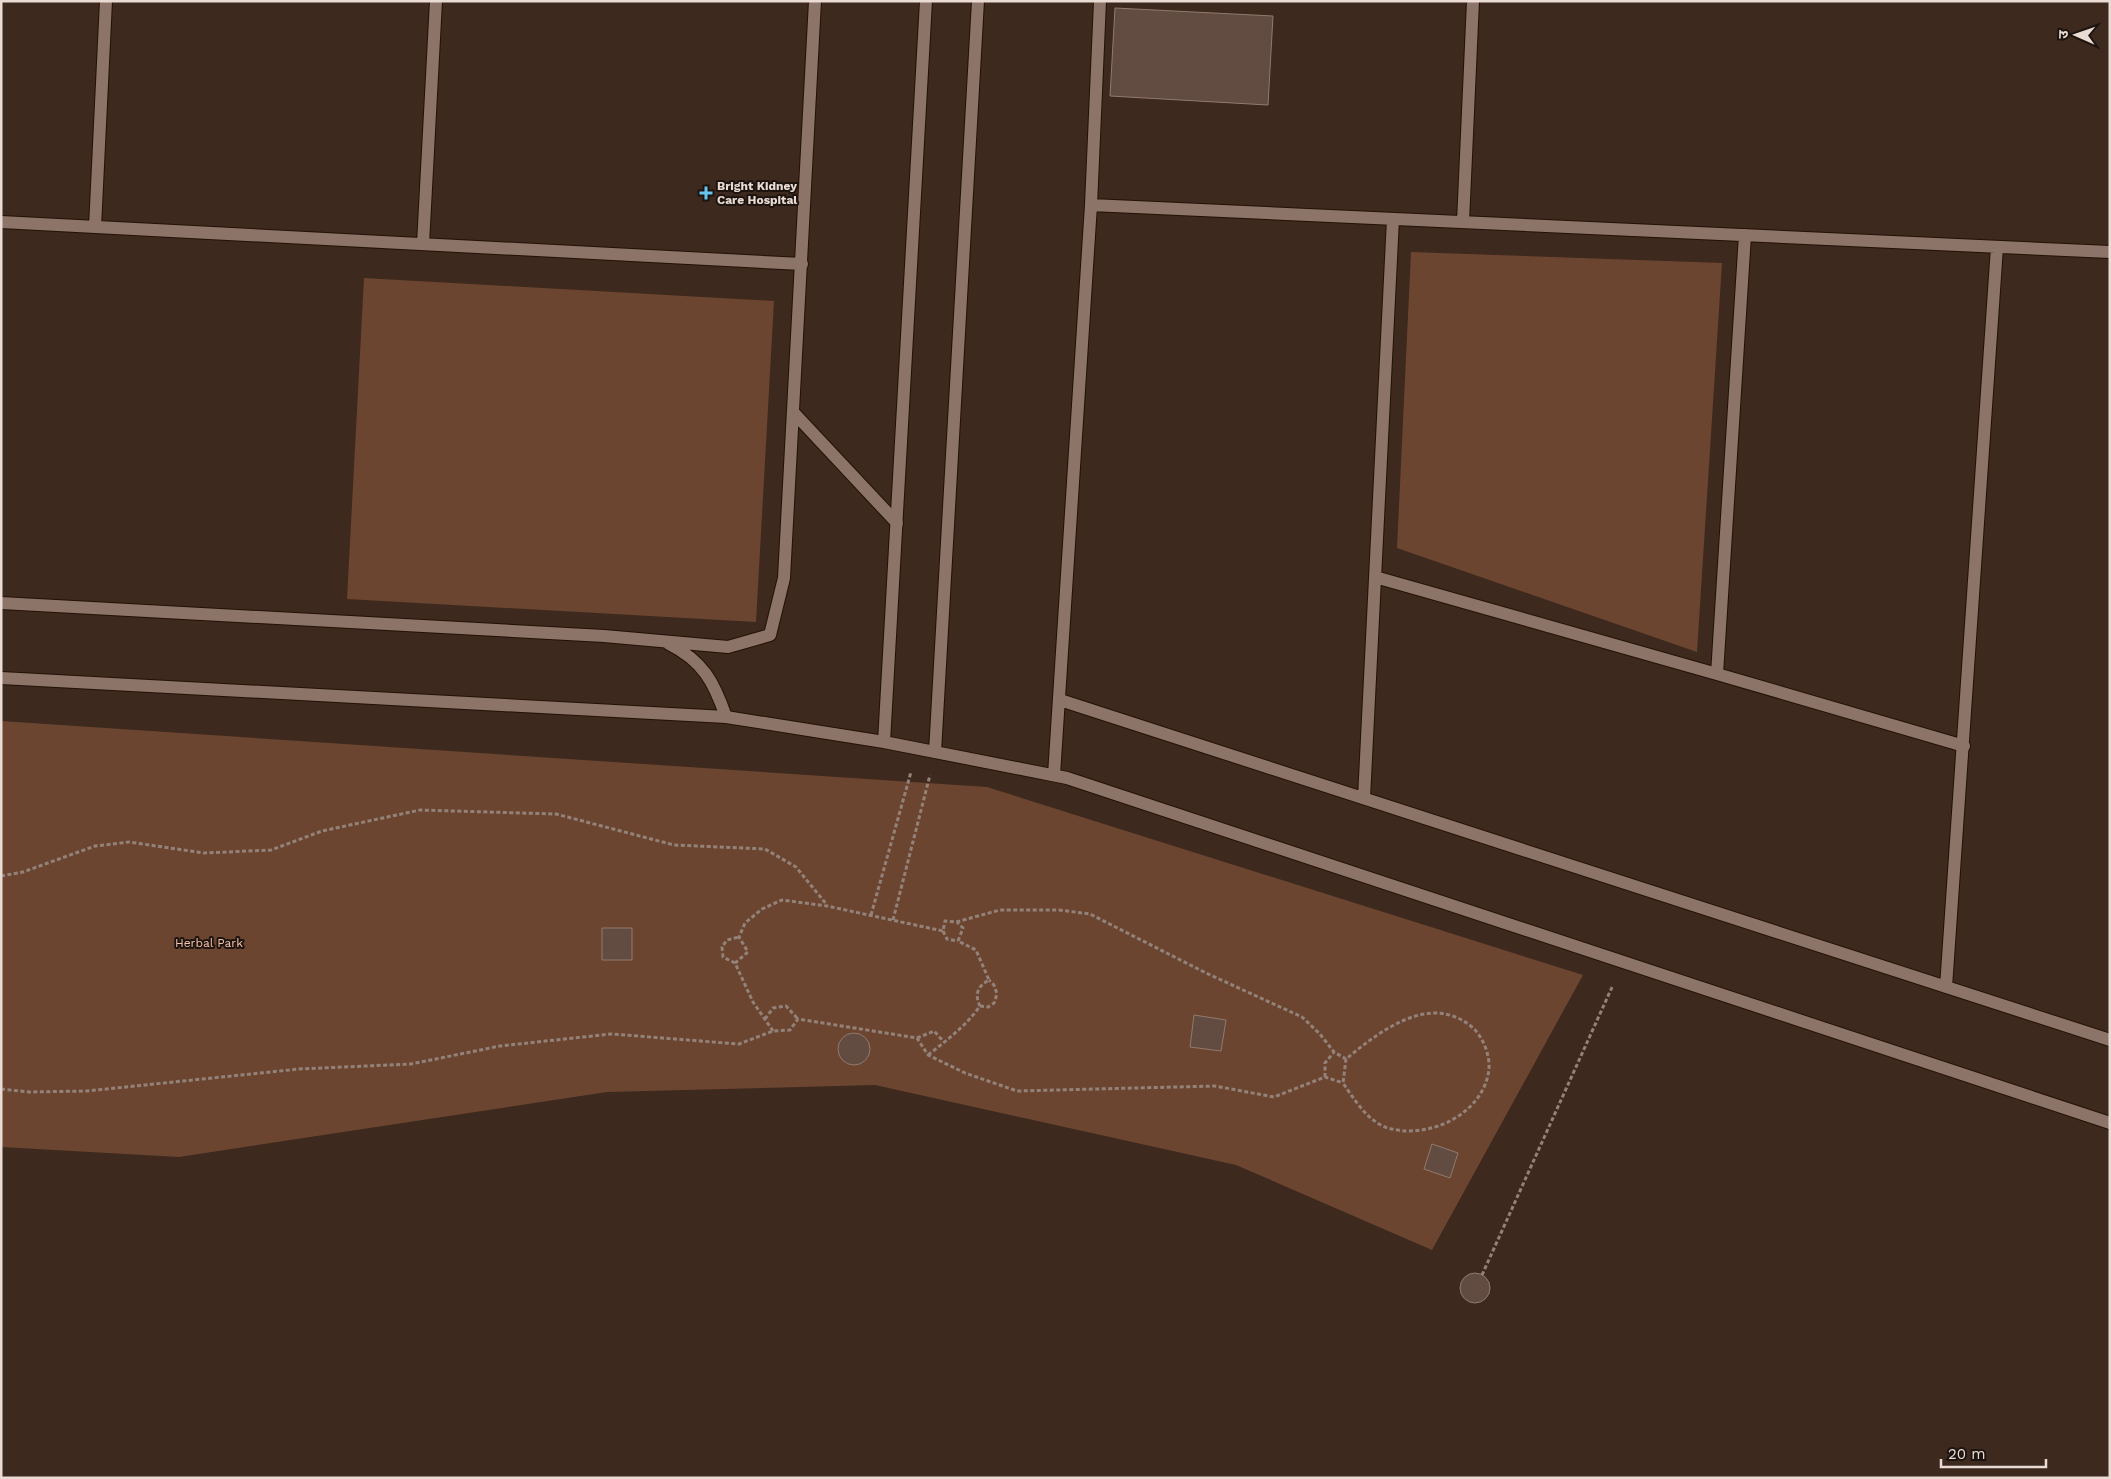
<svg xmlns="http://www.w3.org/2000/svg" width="2111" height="1479" viewBox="0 0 2111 1479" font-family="'Work Sans','Noto Sans Devanagari',sans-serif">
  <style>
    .green { fill: #6c4530 }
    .building { fill: #624b40; stroke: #927a6e }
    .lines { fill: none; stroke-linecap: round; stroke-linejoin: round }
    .minor-casing { stroke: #231107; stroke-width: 14 }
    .tertiary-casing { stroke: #231107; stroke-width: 14 }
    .path { stroke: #938279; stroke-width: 3; stroke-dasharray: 4 2.5; stroke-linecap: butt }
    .minor { stroke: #8c7468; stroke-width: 12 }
    .tertiary { stroke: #8c7468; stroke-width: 12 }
    .poi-dot { fill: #65c5ee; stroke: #1d140f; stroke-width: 2 }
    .labels { text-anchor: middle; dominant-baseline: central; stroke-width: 4; stroke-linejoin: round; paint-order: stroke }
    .poi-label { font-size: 12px; font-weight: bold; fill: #eadcd5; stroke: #1d140f; text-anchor: start }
    .park-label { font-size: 12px; fill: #f7c5ab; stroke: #1d140f }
  </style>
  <rect width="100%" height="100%" fill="#3d291e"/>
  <!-- green -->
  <path class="green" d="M1411,252L1722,263L1697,652L1397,548Z
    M364,278L774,301L756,622L347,599Z
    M1,721L987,787L1583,975L1432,1250L1236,1165L875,1085L607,1092L179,1157L1,1147Z"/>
  <!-- building -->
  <path class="building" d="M1115,8L1273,16L1268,105L1110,96Z
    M602,928H632V960H602Z
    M1194,1015L1226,1020L1221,1051L1190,1047Z
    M838 1049a16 16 0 1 1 32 0a16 16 0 1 1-32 0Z
    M1432,1144L1458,1153L1450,1178L1424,1169Z
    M1460 1288a15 15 0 1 1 30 0a15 15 0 1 1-30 0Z"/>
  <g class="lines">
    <!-- minor casing -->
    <g class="minor-casing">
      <path id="minor" d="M1100,1L1091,205L2110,252
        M1,222L802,264
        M1463,222L1473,1
        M95,227L106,1
        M423,244L436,1
        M794,413L897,523
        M1375,577L1717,674L1964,746
        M1,603L604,636L728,647L770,635L784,578L815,1
        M669,644C703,661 714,682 726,717
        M1717,674L1745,235
        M1060,700L2110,1040
        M1054,775L1091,205
        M1364,798L1393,219
        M1946,987L1997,247"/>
    </g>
    <!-- tertiary casing -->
    <g class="tertiary-casing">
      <path id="tertiary" d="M1,678L726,717L884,742L1067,778L2110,1123
        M884,742L926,1
        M935,752L978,1"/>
    </g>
    <!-- path -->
    <path class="path" d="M1,876L23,872L95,846L129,842L204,853L271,850L322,831L420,810L556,814L674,845L765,849L796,867L827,905
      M871,915L911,772
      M893,920L930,775
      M943,931L947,939L958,941
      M735,963L723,957L722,947L727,940L739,937
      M980,1006L988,1007L994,1003L997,994L994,985L989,980
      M765,1019L773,1008L786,1006L798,1019
      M773,1031L753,1002L735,963L748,952L739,937L745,923L762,909L782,900L827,906L943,931L945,921L956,922L1000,910H1059L1090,914L1206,973L1302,1017L1320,1034L1334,1052L1346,1059C1380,1031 1431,991 1473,1028C1483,1037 1490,1055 1489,1069C1484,1114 1429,1140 1388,1128C1368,1122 1354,1099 1343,1083L1346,1059
      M917,1038L934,1031L944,1042
      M928,1055C947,1040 966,1026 980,1006C974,994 978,986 989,980L976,950L958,941L963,928L957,922
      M1325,1077V1063L1334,1052
      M1,1089L29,1092L87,1091L299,1069L411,1064L500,1046L611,1034L739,1044L773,1031L790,1030L798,1019L917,1038L928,1055L965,1073L1017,1091L1215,1086L1274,1097L1325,1077L1343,1083
      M1482,1275L1613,985"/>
    <!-- minor -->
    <use href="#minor" class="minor"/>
    <!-- tertiary -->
    <use href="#tertiary" class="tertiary"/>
  </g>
  <!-- markers -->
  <path class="poi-dot" d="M703.5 185.5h5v5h5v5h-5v5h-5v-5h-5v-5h5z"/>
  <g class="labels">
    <!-- poi labels -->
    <g class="poi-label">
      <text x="717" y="186">Bright Kidney<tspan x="717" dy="14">Care Hospital</tspan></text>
    </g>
    <!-- park labels -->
    <g class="park-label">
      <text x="209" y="943">Herbal Park</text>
    </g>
  </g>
  <!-- border -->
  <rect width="2111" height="1479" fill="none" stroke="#eadcd5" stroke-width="5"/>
  <!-- north arrow -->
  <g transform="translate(2076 35) rotate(272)" stroke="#1d140f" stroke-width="4" paint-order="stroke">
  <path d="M0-4L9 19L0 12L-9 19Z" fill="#eadcd5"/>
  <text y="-8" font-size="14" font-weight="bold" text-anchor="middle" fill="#eadcd5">उ</text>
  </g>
  <!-- scale -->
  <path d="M1941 1459v8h105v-8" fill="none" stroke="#eadcd5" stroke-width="2.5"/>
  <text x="1948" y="1459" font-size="15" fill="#eadcd5" stroke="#1d140f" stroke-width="4" paint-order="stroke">20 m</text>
</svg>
